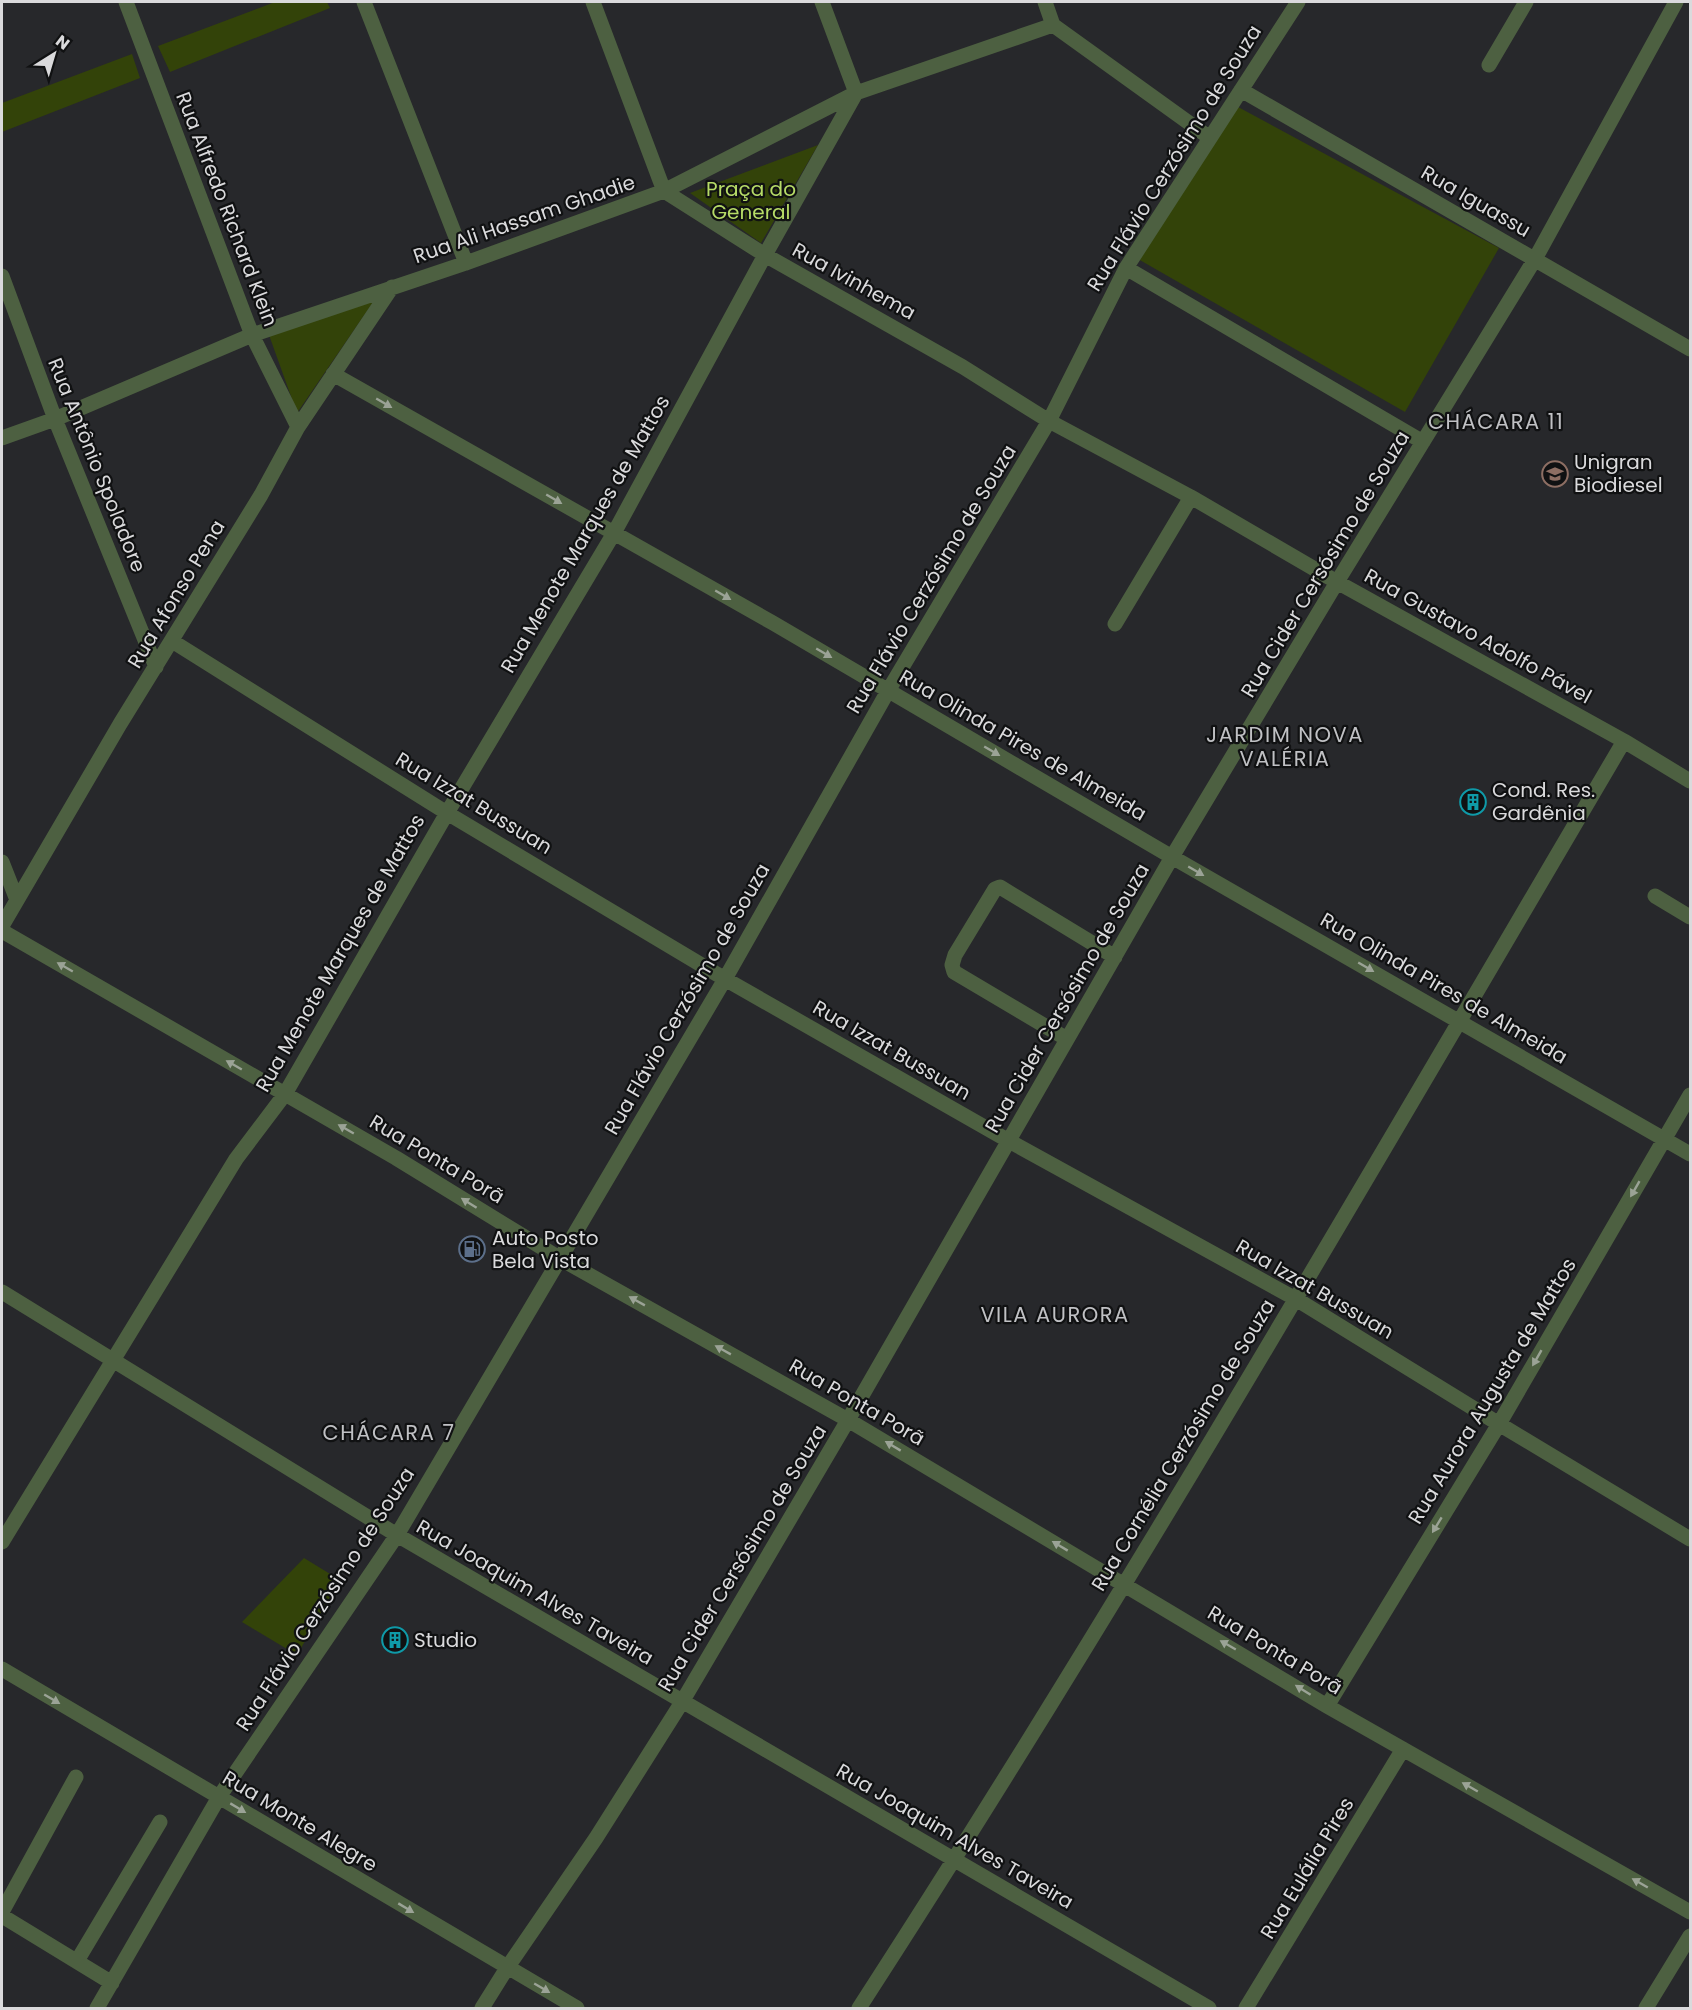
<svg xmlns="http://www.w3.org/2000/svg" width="1692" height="2010" viewBox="0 0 1692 2010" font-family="Poppins,sans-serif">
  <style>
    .green { fill: #334309 }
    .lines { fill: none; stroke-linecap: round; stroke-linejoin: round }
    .minor { stroke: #4d6041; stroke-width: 15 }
    .oneway { fill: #9ba396 }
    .labels { text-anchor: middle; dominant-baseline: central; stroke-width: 4.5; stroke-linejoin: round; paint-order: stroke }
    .street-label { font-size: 20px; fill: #dadadc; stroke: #101112 }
    .park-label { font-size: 20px; fill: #b6db67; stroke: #101112 }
    .poi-label { font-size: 20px; fill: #dadadc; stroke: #101112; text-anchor: start }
    .neighbourhood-label { font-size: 21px; letter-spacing: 1.5px; fill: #c0c1c4; stroke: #101112 }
  </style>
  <rect width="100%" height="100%" fill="#27282b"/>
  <!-- green -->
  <path class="green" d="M275,2H327L330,8L170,72L158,46Z
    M132,54L140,78L2,132V103Z
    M1227,101L1499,248L1405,412L1138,259Z
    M818,145L761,243L690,193Z
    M378,295L297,413L269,335Z
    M304,1558L340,1580L297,1655L242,1622Z"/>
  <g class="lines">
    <!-- minor -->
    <path class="minor" d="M126,2L252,335L298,427
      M364,2L466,263
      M593,2L664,191L765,255L963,367L1049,421L1191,497L1337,582L1624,741L1690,781
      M1045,2L1053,25
      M1053,25L1210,138
      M1489,65L1526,2
      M1241,90L1690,349
      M1126,268L1423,442
      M2,276L55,419L156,667
      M333,374L773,623L1172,857L1690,1154
      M2,438L55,419L252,335L466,263L664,191L856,93L1053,25
      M1115,624L1191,497
      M172,641L447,813L725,979L1009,1141L1296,1299L1499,1424L1690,1539
      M2,862L17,900
      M1655,896L1690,917
      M2,926L120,724L261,495L298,427L392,287
      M2,931L396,1158L559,1258L848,1420L1327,1706L1690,1912
      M1067,1039L954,972L952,965L955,955L995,889L1000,887L1115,957
      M2,1292L397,1535L1209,2008
      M2,1542L236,1159L285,1094L447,813L614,533L765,255L856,93L822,2
      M2,1669L577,2008
      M1327,1706L1499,1424L1690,1095
      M2,1912L76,1777
      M2,1916L112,1983
      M77,1961L160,1822
      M97,2008L219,1797L397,1535L725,979L888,691L1049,421L1126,268L1298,2
      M482,2008L507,1968L596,1838L682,1702L848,1420L1172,857L1337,582L1535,259L1676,2
      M859,2008C1127,1594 1374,1166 1624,741
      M1246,2008L1403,1749
      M1646,2008L1690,1936"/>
  </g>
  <!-- one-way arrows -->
  <defs><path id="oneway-solid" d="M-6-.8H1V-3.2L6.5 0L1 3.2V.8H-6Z" transform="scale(1.5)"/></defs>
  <g class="oneway">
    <use href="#oneway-solid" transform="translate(384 403) rotate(30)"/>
    <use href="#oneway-solid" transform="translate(554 499) rotate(30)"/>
    <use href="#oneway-solid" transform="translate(723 595) rotate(30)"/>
    <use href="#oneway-solid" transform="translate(824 653) rotate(30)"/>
    <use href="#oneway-solid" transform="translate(992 751) rotate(30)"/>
    <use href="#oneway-solid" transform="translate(1196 871) rotate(30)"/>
    <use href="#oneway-solid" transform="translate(65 967) rotate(-150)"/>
    <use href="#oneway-solid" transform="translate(1366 967) rotate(30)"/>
    <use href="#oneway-solid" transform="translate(234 1065) rotate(-150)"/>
    <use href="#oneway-solid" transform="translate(346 1129) rotate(-150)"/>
    <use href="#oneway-solid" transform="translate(1635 1189) rotate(120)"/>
    <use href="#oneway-solid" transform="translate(469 1203) rotate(-148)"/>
    <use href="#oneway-solid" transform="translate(637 1301) rotate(-151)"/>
    <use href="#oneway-solid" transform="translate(723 1350) rotate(-151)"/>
    <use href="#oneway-solid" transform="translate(1537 1358) rotate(120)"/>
    <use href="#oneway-solid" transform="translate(893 1446) rotate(-149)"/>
    <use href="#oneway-solid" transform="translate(1437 1525) rotate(121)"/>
    <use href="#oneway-solid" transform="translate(1060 1546) rotate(-149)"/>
    <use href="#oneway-solid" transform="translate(1228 1645) rotate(-150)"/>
    <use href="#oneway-solid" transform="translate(1303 1690) rotate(-148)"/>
    <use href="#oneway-solid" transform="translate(52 1699) rotate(30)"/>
    <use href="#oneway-solid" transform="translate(1470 1787) rotate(-150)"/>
    <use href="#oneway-solid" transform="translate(238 1808) rotate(31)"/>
    <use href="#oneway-solid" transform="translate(1640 1883) rotate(-150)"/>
    <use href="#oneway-solid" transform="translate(406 1908) rotate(31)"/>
    <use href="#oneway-solid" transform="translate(542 1988) rotate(30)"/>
  </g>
  <!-- icons -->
  <defs>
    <g id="university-ring" transform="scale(1.35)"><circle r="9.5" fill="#101112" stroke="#8d6e63" stroke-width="1.5"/><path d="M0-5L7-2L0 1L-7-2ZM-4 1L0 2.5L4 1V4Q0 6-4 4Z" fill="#8d6e63"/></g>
    <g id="building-ring" transform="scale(1.35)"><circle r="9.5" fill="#101112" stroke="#0f9aa8" stroke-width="1.5"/><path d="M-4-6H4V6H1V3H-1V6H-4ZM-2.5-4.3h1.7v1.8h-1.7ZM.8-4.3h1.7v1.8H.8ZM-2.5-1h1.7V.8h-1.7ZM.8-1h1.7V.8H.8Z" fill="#0f9aa8"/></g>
    <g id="fuel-ring" transform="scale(1.35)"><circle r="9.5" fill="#101112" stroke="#5c6f8a" stroke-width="1.5"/><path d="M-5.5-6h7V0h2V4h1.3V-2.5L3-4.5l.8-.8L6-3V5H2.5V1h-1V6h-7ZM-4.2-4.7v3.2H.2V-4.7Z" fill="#5c6f8a"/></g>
  </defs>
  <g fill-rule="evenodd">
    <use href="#university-ring" x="1555" y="474"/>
    <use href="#building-ring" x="1473" y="802"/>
    <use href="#fuel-ring" x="472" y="1249"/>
    <use href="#building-ring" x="395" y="1640"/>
  </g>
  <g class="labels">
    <!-- street labels -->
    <g class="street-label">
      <text transform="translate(1174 158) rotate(-58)">Rua Flávio Cerzósimo de Souza</text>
      <text transform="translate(1476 201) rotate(30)">Rua Iguassu</text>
      <text transform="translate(227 209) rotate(69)">Rua Alfredo Richard Klein</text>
      <text transform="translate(524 219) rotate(-19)">Rua Ali Hassam Ghadie</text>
      <text transform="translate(854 281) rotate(29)">Rua Ivinhema</text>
      <text transform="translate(97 465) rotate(68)">Rua Antônio Spoladore</text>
      <text transform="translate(585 534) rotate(-60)">Rua Menote Marques de Mattos</text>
      <text transform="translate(1325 564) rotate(-59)">Rua Cider Cersósimo de Souza</text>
      <text transform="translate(931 579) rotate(-59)">Rua Flávio Cerzósimo de Souza</text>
      <text transform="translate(176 594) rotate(-59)">Rua Afonso Pena</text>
      <text transform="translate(1478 636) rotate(29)">Rua Gustavo Adolfo Pável</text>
      <text transform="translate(1023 745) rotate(30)">Rua Olinda Pires de Almeida</text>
      <text transform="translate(474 803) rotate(31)">Rua Izzat Bussuan</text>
      <text transform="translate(340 953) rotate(-60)">Rua Menote Marques de Mattos</text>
      <text transform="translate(1444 988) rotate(30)">Rua Olinda Pires de Almeida</text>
      <text transform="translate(1067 998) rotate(-60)">Rua Cider Cersósimo de Souza</text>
      <text transform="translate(687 999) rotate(-60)">Rua Flávio Cerzósimo de Souza</text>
      <text transform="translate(892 1050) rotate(30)">Rua Izzat Bussuan</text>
      <text transform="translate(437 1159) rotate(31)">Rua Ponta Porã</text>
      <text transform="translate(1315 1289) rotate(30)">Rua Izzat Bussuan</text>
      <text transform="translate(1492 1391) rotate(-59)">Rua Aurora Augusta de Mattos</text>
      <text transform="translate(857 1402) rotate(30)">Rua Ponta Porã</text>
      <text transform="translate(1183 1445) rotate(-59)">Rua Cornélia Cerzósimo de Souza</text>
      <text transform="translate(742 1558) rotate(-59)">Rua Cider Cersósimo de Souza</text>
      <text transform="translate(535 1592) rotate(30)">Rua Joaquim Alves Taveira</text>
      <text transform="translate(325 1599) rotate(-57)">Rua Flávio Cerzósimo de Souza</text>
      <text transform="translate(1275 1650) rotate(31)">Rua Ponta Porã</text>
      <text transform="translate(300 1821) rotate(31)">Rua Monte Alegre</text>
      <text transform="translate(955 1836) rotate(30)">Rua Joaquim Alves Taveira</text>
      <text transform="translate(1307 1868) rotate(-59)">Rua Eulália Pires</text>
    </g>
    <!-- park labels -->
    <g class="park-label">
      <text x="751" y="189">Praça do<tspan x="751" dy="23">General</tspan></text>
    </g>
    <!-- poi labels -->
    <g class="poi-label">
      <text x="1574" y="462">Unigran<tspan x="1574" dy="23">Biodiesel</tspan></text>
      <text x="1492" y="790">Cond. Res.<tspan x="1492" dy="23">Gardênia</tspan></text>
      <text x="492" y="1238">Auto Posto<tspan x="492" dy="23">Bela Vista</tspan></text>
      <text x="414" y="1640">Studio</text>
    </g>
    <!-- neighbourhood labels -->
    <g class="neighbourhood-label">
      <text x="1496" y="421">CHÁCARA 11</text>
      <text x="1285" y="734">JARDIM NOVA<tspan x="1285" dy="24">VALÉRIA</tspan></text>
      <text x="1055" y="1314">VILA AURORA</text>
      <text x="389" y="1432">CHÁCARA 7</text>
    </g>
  </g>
  <!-- border -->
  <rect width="1692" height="2010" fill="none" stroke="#dadadc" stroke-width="6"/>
  <!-- north arrow -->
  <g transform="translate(54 54) rotate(37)" stroke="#101112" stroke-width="4.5" paint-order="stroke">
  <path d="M0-4.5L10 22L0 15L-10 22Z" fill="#dadadc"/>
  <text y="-9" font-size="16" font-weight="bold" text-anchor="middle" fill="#dadadc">N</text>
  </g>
</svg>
